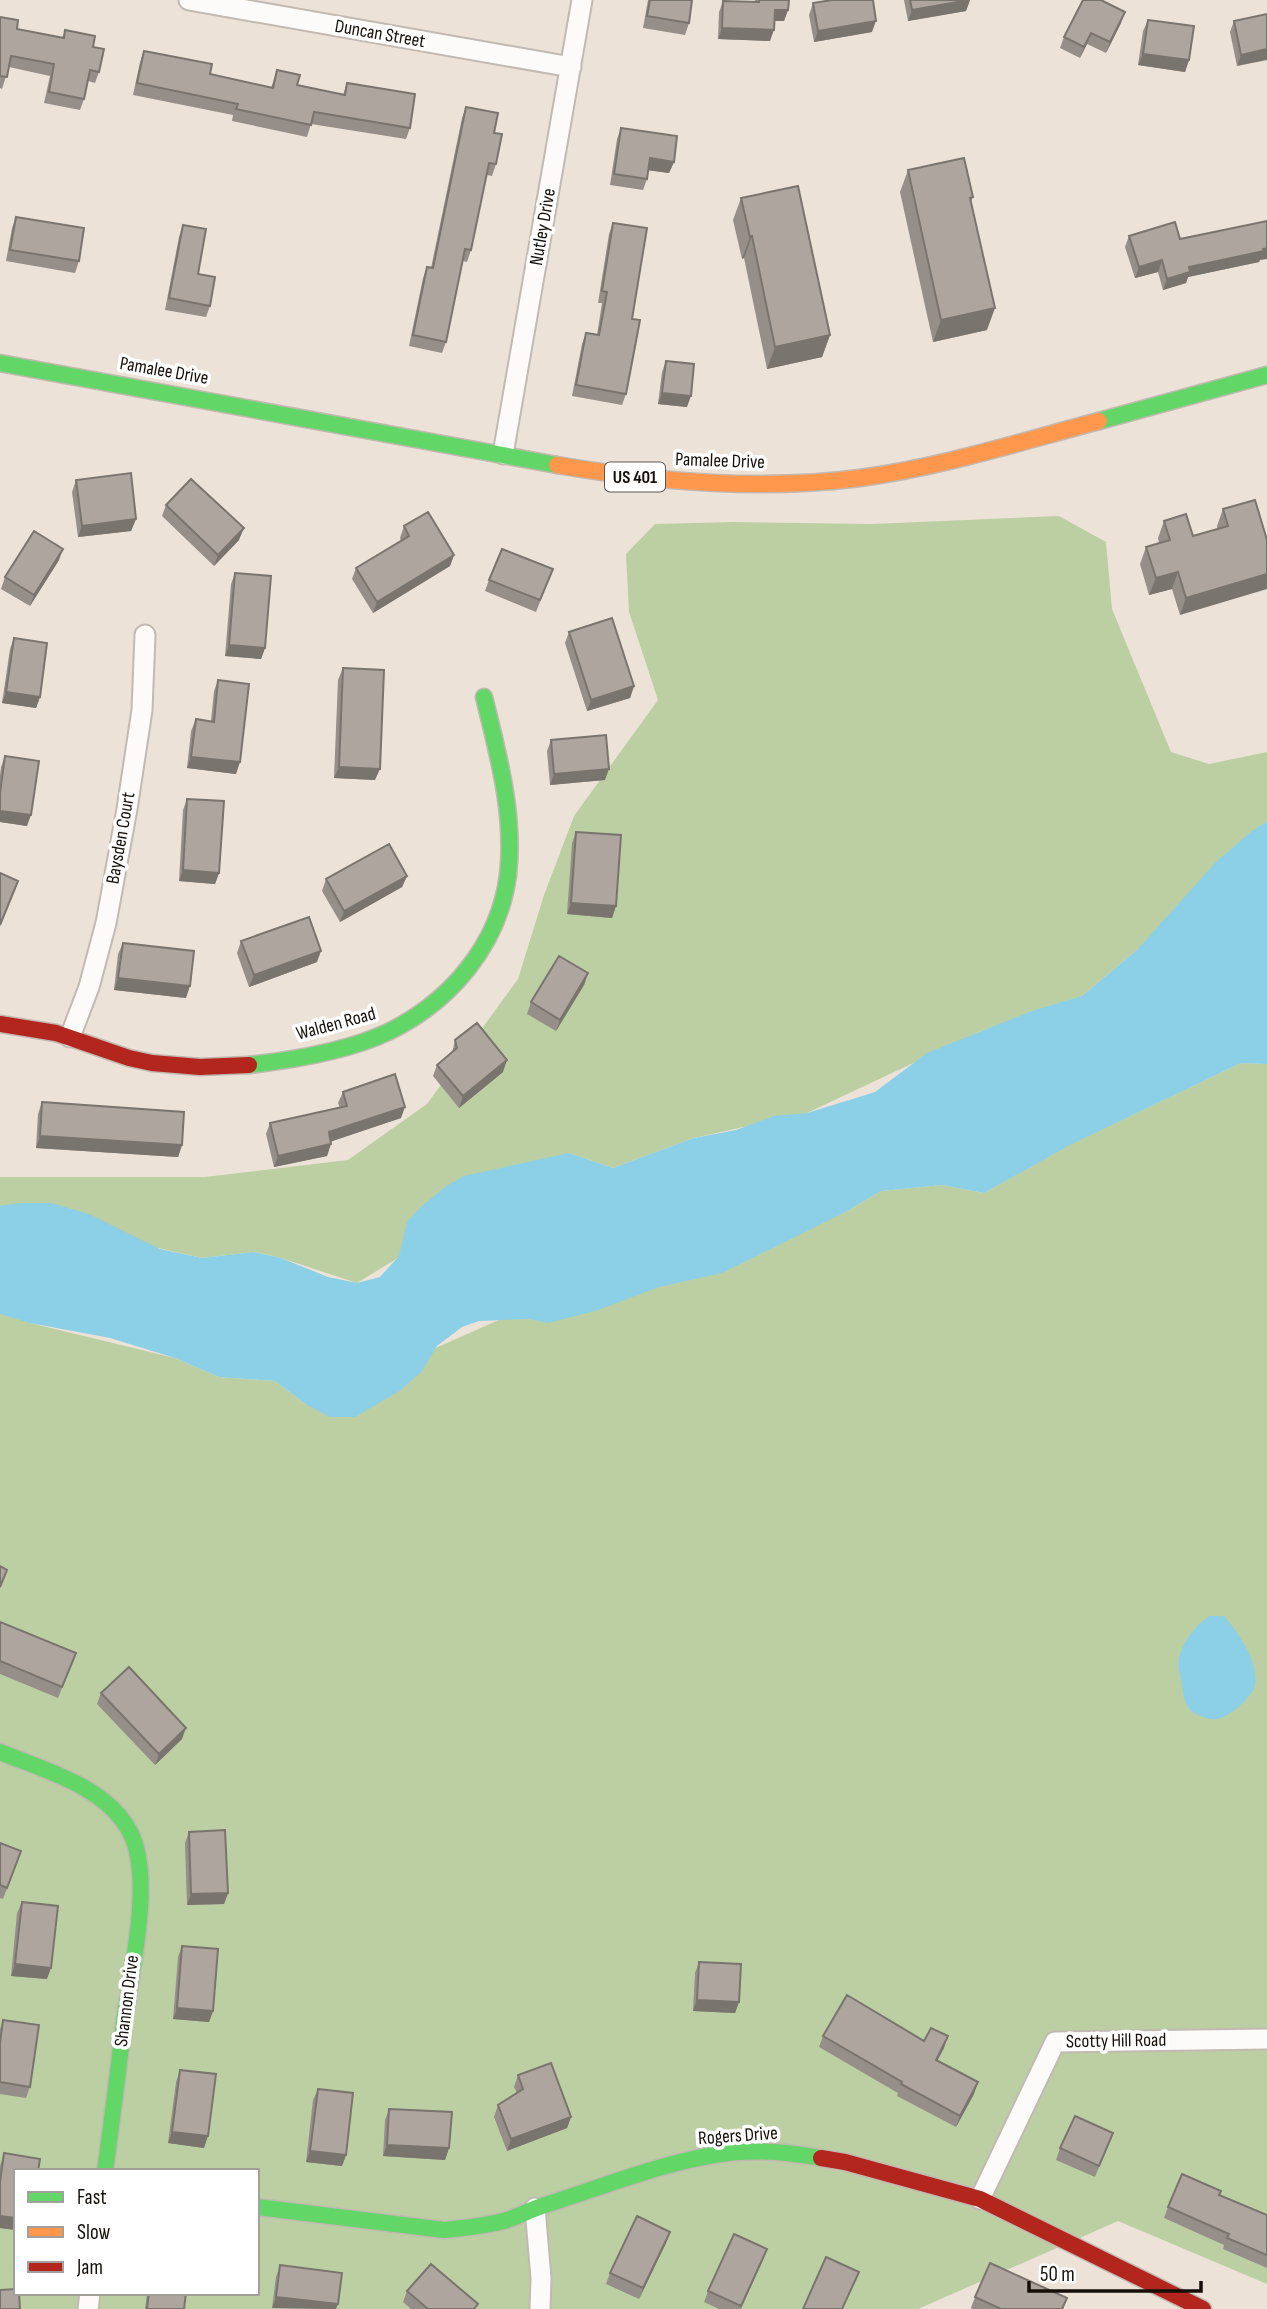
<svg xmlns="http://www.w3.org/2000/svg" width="1267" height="2309" viewBox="0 0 1267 2309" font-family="'Sofia Sans Condensed',sans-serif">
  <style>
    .forest { fill: #bccfa3; fill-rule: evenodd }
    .water { fill: #8bd0e6 }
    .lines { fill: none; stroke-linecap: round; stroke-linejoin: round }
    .street-casing { stroke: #c2b9b2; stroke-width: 23 }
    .fast-casing { stroke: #c2b9b2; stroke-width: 19 }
    .slow-casing { stroke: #c2b9b2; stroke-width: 19 }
    .jam-casing { stroke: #c2b9b2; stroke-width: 19 }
    .street { stroke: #fcfbf9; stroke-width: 19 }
    .fast { stroke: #63d668; stroke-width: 16 }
    .slow { stroke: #ff974d; stroke-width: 16 }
    .jam { stroke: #b3261e; stroke-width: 16 }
    .wall { fill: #968e89 }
    .shaded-wall { fill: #7a746f }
    .building { fill: #afa59f; stroke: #7a746f; stroke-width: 2 }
    .labels { text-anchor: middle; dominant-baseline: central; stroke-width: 7; stroke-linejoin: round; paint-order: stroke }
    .shield { fill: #fff; stroke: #5c5753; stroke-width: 2 }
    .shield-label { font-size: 18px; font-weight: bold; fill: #160f09 }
    .street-label { font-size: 19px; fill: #160f09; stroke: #fff }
  </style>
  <rect width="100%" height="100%" fill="#ede2d8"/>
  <!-- forest -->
  <path class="forest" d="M1059,516L1106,542L1112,609L1171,752L1209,764L1267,752V824L1137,950L1082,996L979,1032L807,1113L694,1138L613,1168L569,1153L357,1283L281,1258L255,1252L202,1258L0,1212V1177H205L348,1160L427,1104L518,979L544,895L574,816L658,700L629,612L626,554L655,524L734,522L872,524Z
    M1241,1063L1267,1064V2284L1118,2221L918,2309H0V1299L30,1323L175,1358L219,1377L275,1381L307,1405L501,1319L659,1287L849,1210L881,1191L942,1185L984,1193L1069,1145ZM16,2171H257V2293H16Z"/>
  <!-- water -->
  <path class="water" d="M1267,822V1064L1241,1063L1070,1145L984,1193L942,1185L881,1191L849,1210L722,1273L659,1287L598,1310L548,1323L529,1319L479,1321L462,1327L437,1346L422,1371L401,1390L355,1417H330L307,1405L275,1381L219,1377L175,1358L110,1338L30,1323L0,1314V1206L20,1203H51L89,1214L160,1249L202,1258L254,1252L281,1258L328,1277L357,1283L380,1277L399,1256L407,1222L422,1206L445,1187L464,1176L569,1153L613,1168L694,1138L736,1130L774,1116L807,1113L875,1092L927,1053L1032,1011L1082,996L1137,950L1216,862L1252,831Z
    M1210,1616H1224C1238,1632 1259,1662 1255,1684C1253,1697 1230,1717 1217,1719C1211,1720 1206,1718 1201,1716C1196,1714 1191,1712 1188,1707C1182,1698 1182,1681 1179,1670C1175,1651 1194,1625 1210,1616Z"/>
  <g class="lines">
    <!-- street casing -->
    <g class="street-casing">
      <path id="street" d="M189,0L571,67
        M503,454L582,0
        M70,1037L89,987L106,923L127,809L142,710L145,635
        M980,2199L1055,2042L1267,2039
        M535,2208L541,2278L540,2309
        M88,2309L90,2293"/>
    </g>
    <!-- fast casing -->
    <g class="fast-casing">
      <path id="fast" d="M0,363L557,465
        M1099,421L1267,375
        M249,1065C293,1060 348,1051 388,1032C450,1002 499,945 508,875C515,815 498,754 484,697
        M0,1752C44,1770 106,1786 130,1832C154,1877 131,1972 124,2022C118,2072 112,2121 105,2171
        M257,2207L444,2230C465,2228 487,2226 507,2220C519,2216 530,2210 542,2206C600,2188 660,2163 720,2154C753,2149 789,2152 821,2158"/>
    </g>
    <!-- slow casing -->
    <g class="slow-casing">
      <path id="slow" d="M557,465C656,482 760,491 860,478C941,467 1020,442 1099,421"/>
    </g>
    <!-- jam casing -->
    <g class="jam-casing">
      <path id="jam" d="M0,1024L56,1033L129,1058L152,1063L200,1067L249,1065
        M821,2158L845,2162L980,2199L1203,2309"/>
    </g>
    <!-- street -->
    <use href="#street" class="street"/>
    <!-- fast -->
    <use href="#fast" class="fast"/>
    <!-- slow -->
    <use href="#slow" class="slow"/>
    <!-- jam -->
    <use href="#jam" class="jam"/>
  </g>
  <!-- wall -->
  <path class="wall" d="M648,0H692L689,23L685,35L643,28Z
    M755,0H789L788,10L784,21H774L770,41L718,39L719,12L723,1L755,2Z
    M904,0H970L966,11L908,21Z
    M813,3L872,32L814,42L809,15Z
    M1267,14L1237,66L1230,32L1234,21Z
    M0,17L17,29L62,38L65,30L93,47L99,72L95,83L88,81L84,99L80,110L44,103L50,76L9,67L2,89L0,88Z
    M1148,20L1189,60L1185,72L1138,65L1143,31Z
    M1121,23L1106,53L1087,44L1080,58L1060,48L1064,37Z
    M144,51L210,74L271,88L277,70L297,85L343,95L347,83L410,128L406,139L311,124L307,137L232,121L233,115L133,95L140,62Z
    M466,107L494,133L496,164L492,176L487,175L471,250L467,262L463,261L446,342L442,353L409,346L423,278L427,267L431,268L462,118Z
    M621,128L674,162L669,173L648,170L647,179L643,190L610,185L617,139Z
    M908,170L973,197L971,202L987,330L933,342L900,192Z
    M741,198L830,335L822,357L767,369L744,258L742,259L733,220Z
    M16,217L79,261L75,273L6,261L12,228Z
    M613,223L632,319L626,394L622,405L572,396L582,344L586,333L597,335L602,303H598L609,234Z
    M183,225L198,274L210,306L206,317L165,310L179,237Z
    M1129,236L1180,239L1260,260L1259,262L1188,277L1186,283L1163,290L1158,272L1135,278L1125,247Z
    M666,361L687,407L658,404L662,372Z
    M76,480L136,519L131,531L78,537L72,492Z
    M1255,500L1180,615L1172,589L1149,595L1140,564L1146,547L1159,543L1158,538L1164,521L1193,536L1217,529V526L1223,509Z
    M166,505L239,540L214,566L162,516Z
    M404,526L454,555L450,566L373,613L352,579L356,568L401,541L400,538Z
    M59,560L30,606L1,589L5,577Z
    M553,569L536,612L485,591L489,580Z
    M235,573L265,648L261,659L225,656L231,584Z
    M569,632L634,686L630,698L587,711L565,643Z
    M14,638L40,697L36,708L2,703L10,649Z
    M343,668L375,780L334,778L338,680Z
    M218,680L236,774L187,768L191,731L196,719L211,721L214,691Z
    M551,740L605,780L550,785L547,751Z
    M5,756L27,826L0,822V775L1,767Z
    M187,799L219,873L215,884L179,881L183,810Z
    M576,832L616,906L612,918L567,914L572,843Z
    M407,876L402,887L340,922L322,891L326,879Z
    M241,941L317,962L249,987L237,953Z
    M123,943L186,998L114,990L118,954Z
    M588,973L584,985L556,1031L527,1014L531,1002Z
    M455,1040L503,1072L459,1108L433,1076L437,1065L452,1053Z
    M343,1092L401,1118L331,1141L327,1156L274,1167L266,1134L270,1123L340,1108L338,1103Z
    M42,1102L182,1145L178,1157L36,1148L38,1114Z
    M0,1622L76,1653L58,1698L0,1674Z
    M101,1693L182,1739L155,1765L97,1704Z
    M189,1832L228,1893L224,1904L187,1905L185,1843Z
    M0,1843L21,1851L3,1899L0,1898Z
    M22,1902L47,1979L11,1976L17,1913Z
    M182,1946L213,2011L209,2022L173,2019L178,1957Z
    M699,1962L739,2002L735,2013L693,2011L695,1973Z
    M3,2020L30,2087L26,2098L0,2094V2029Z
    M823,2036L924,2041L944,2048L937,2060L974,2094L956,2127L897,2096L898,2093L819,2047Z
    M180,2070L204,2148L168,2143L176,2082Z
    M518,2075L571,2117L567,2128L507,2151L494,2117L498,2105L517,2093L514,2087Z
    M318,2089L346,2155L342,2166L306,2162L313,2100Z
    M389,2109L449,2148L445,2160L383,2156L385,2120Z
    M1113,2133L1095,2177L1056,2160L1060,2148Z
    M4,2153L16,2171V2230L0,2228V2166Z
    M1219,2195L1267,2215V2268L1223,2249L1224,2245L1164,2218L1168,2207Z
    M666,2243L639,2299L606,2284L610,2273Z
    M763,2260L741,2309H719L704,2302L708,2291Z
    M280,2265L336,2309L272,2308L276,2277Z
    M407,2291L476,2309H411L403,2302Z
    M147,2293H186L184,2309H145Z
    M975,2297L1067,2298L1063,2309H972L971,2308Z"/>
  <!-- shaded-wall -->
  <path class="shaded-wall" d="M970,0L966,11L908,21L912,10Z
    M775,10H788L784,21H770Z
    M1125,12L1121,23L1106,53L1110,42Z
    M876,21L872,32L814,42L818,31Z
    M722,28L774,30L770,41L718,39Z
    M1091,33L1087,44L1080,58L1084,47Z
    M1267,49V60L1237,66L1241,55Z
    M1143,54L1189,60L1185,72L1138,65Z
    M650,158L674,162L669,173L646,170Z
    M752,236L744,258L742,259L750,237Z
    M1267,248V259L1260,260L1259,262L1188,277L1186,283L1163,290L1167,279L1189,267Z
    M1162,260L1158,272L1135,278L1139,267Z
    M995,308L987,330L933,342L941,320Z
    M830,335L822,357L767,369L775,347Z
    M662,393L691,396L687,407L658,404Z
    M136,519L131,531L78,537L82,526Z
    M244,528L239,540L214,566L218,555Z
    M63,549L59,560L30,606L34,595Z
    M454,555L450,566L373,613L377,602Z
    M1178,572L1172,589L1149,595L1156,578Z
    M1267,574V589L1180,615L1186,598Z
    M229,645L265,648L261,659L225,656Z
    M634,686L630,698L587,711L591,700Z
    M6,692L40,697L36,708L2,703Z
    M191,757L240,762L236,774L187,768Z
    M339,767L380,769L375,780L334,778Z
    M609,769L605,780L550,785L554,774Z
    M0,811L31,815L27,826L0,822Z
    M183,870L219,873L215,884L179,881Z
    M407,876L402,887L340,922L344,911Z
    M571,903L616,906L612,918L567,914Z
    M321,951L317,962L249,987L254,975Z
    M588,973L584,985L556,1031L560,1020Z
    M118,978L190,986L186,998L114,990Z
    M507,1060L503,1072L459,1108L463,1096Z
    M405,1107L401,1118L324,1144L329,1132Z
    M40,1136L182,1145L178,1157L36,1148Z
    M331,1144L327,1156L274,1167L278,1156Z
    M186,1728L182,1739L155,1765L159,1754Z
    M228,1893L224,1904L187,1905L191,1894Z
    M15,1964L51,1968L47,1979L11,1976Z
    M697,2000L739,2002L735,2013L693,2011Z
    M177,2008L213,2011L209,2022L173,2019Z
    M948,2036L944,2048L932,2071L936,2060Z
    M978,2082L974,2094L956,2127L960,2116Z
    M571,2117L567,2128L507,2151L511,2139Z
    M172,2132L208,2136L204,2148L168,2143Z
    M387,2145L449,2148L445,2160L383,2156Z
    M310,2151L346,2155L342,2166L306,2162Z
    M0,2216L16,2218V2230L0,2228Z
    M670,2232L666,2243L639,2299L643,2288Z
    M767,2249L763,2260L740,2309L741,2306Z
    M276,2297L338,2304L336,2309L272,2308Z"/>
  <!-- building -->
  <path class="building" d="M650,0H692L689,23L647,16Z
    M759,0H789L788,10H775L774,30L722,28L723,1L759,2Z
    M832,0H873L876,21L818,31L813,3Z
    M910,0H969L912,10Z
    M1083,0H1101L1125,12L1110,42L1091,33L1084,47L1064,37Z
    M1267,14V49L1241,55L1234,21Z
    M0,17L18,20L17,29L64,38L65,30L95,36L93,47L104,49L99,72L90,70L84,99L49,92L54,64L11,56L7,77L0,76Z
    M1148,20L1194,26L1189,60L1143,54Z
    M144,51L212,64L210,74L273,88L277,70L300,75L297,85L345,95L347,83L415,94L410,128L314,112L311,125L236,109L238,104L137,83Z
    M466,107L498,113L494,133L502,134L496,164L489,163L471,250L465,249L446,342L413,335L427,267L433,268Z
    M621,128L677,136L674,162L650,158L647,179L614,174Z
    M964,158L973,197L970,198L995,308L941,320L908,170Z
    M798,186L830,335L775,347L752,236L750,237L741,198Z
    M16,217L84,228L79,261L10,250Z
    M1267,221V248L1263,249L1264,251L1189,267L1190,272L1167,279L1162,260L1139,267L1129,236L1175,222L1180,239Z
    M613,223L647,228L632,319L640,320L626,394L576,385L586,333L599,335L607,292L602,291Z
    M183,225L206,229L198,274L215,277L210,306L169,298Z
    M666,361L694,364L691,396L662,393Z
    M131,473L136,519L82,526L76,480Z
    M191,479L244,528L218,555L166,505Z
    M1255,500L1267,540V574L1186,598L1178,572L1156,578L1146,547L1170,540L1164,521L1186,514L1193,536L1228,526L1223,509Z
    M428,512L454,555L377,602L356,568L409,536L404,526Z
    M34,531L63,549L34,595L5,577Z
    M502,549L553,569L540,600L489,580Z
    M235,573L271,576L265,648L229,645Z
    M612,618L634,686L591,700L569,632Z
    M14,638L47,643L40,697L6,692Z
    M343,668L384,670L380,769L339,767Z
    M218,680L249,684L240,762L191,757L196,719L214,722Z
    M606,735L609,769L554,774L551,740Z
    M5,756L39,761L31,815L0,811V793Z
    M187,799L224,801L219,873L183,870Z
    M576,832L621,835L616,906L571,903Z
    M389,844L407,876L344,911L326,879Z
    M0,873L18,881L0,925Z
    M309,917L321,951L254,975L241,941Z
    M123,943L194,951L190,986L118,978Z
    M559,956L588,973L560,1020L531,1002Z
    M477,1023L507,1060L463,1096L437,1065L457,1048L455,1040Z
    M395,1074L405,1107L329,1132L331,1144L278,1156L270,1123L347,1106L343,1092Z
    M42,1102L184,1112L182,1145L40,1136Z
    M0,1566L7,1570L0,1587Z
    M0,1622L76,1653L62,1687L0,1661Z
    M129,1667L186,1728L159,1754L101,1693Z
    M225,1830L228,1893L191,1894L189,1832Z
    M0,1843L21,1851L7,1888L0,1885Z
    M22,1902L58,1906L51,1968L15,1964Z
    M182,1946L218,1949L213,2011L177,2008Z
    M699,1962L741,1964L739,2002L697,2000Z
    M847,1995L924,2041L931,2028L948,2036L936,2060L978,2082L960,2116L901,2084L902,2082L823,2036Z
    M3,2020L39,2025L30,2087L0,2082V2043Z
    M551,2063L571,2117L511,2139L498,2105L523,2089L518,2075Z
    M180,2070L216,2074L208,2136L172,2132Z
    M318,2089L353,2093L346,2155L310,2151Z
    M389,2109L452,2112L449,2148L387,2145Z
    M1075,2116L1113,2133L1099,2166L1060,2148Z
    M4,2153L40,2159L38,2171H16V2218L0,2216V2182Z
    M1182,2174L1221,2191L1219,2195L1267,2215V2255L1227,2238L1229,2234L1168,2207Z
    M637,2216L670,2232L643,2288L610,2273Z
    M734,2234L767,2249L741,2306L708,2291Z
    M826,2257L859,2272L842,2309H803Z
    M990,2263L1067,2298L1062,2309H1001L975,2297Z
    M431,2264L478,2304L474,2309H428L407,2291Z
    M280,2265L342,2273L338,2304L276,2297Z
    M16,2289V2293H19L20,2309H0V2290Z
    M149,2293H186L184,2309H147Z"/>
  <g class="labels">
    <!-- shield labels -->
    <rect class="shield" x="605" y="462.5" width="60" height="29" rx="5"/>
    <g class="shield-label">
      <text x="635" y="477">US 401</text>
    </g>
    <!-- street labels -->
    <g class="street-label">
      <text transform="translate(380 34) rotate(10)">Duncan Street</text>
      <text transform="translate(543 227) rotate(-80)">Nutley Drive</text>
      <text transform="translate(164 371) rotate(10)">Pamalee Drive</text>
      <text transform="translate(720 461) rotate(2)">Pamalee Drive</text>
      <text transform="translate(121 838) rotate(-80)">Baysden Court</text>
      <text transform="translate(336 1024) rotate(-15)">Walden Road</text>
      <text transform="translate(127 2001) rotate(-83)">Shannon Drive</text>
      <text transform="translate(1116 2041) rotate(-1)">Scotty Hill Road</text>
      <text transform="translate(738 2136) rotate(-4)">Rogers Drive</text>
    </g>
  </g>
  <!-- legend -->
  <rect x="14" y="2169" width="245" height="126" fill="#ffffff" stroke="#a29f9d" stroke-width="2"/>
  <rect x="28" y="2192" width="35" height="10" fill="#63d668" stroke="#a29f9d" stroke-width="2"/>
  <text x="77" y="2204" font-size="21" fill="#160f09">Fast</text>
  <rect x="28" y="2227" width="35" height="10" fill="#ff974d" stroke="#a29f9d" stroke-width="2"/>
  <text x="77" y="2239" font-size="21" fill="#160f09">Slow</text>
  <rect x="28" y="2262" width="35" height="10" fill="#b3261e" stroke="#a29f9d" stroke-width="2"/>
  <text x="77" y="2274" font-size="21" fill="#160f09">Jam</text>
  <!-- scale -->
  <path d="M1029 2281v10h172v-10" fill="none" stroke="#160f09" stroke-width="3.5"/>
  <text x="1040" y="2281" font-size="21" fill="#160f09" stroke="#ffffff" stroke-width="5" paint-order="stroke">50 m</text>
</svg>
